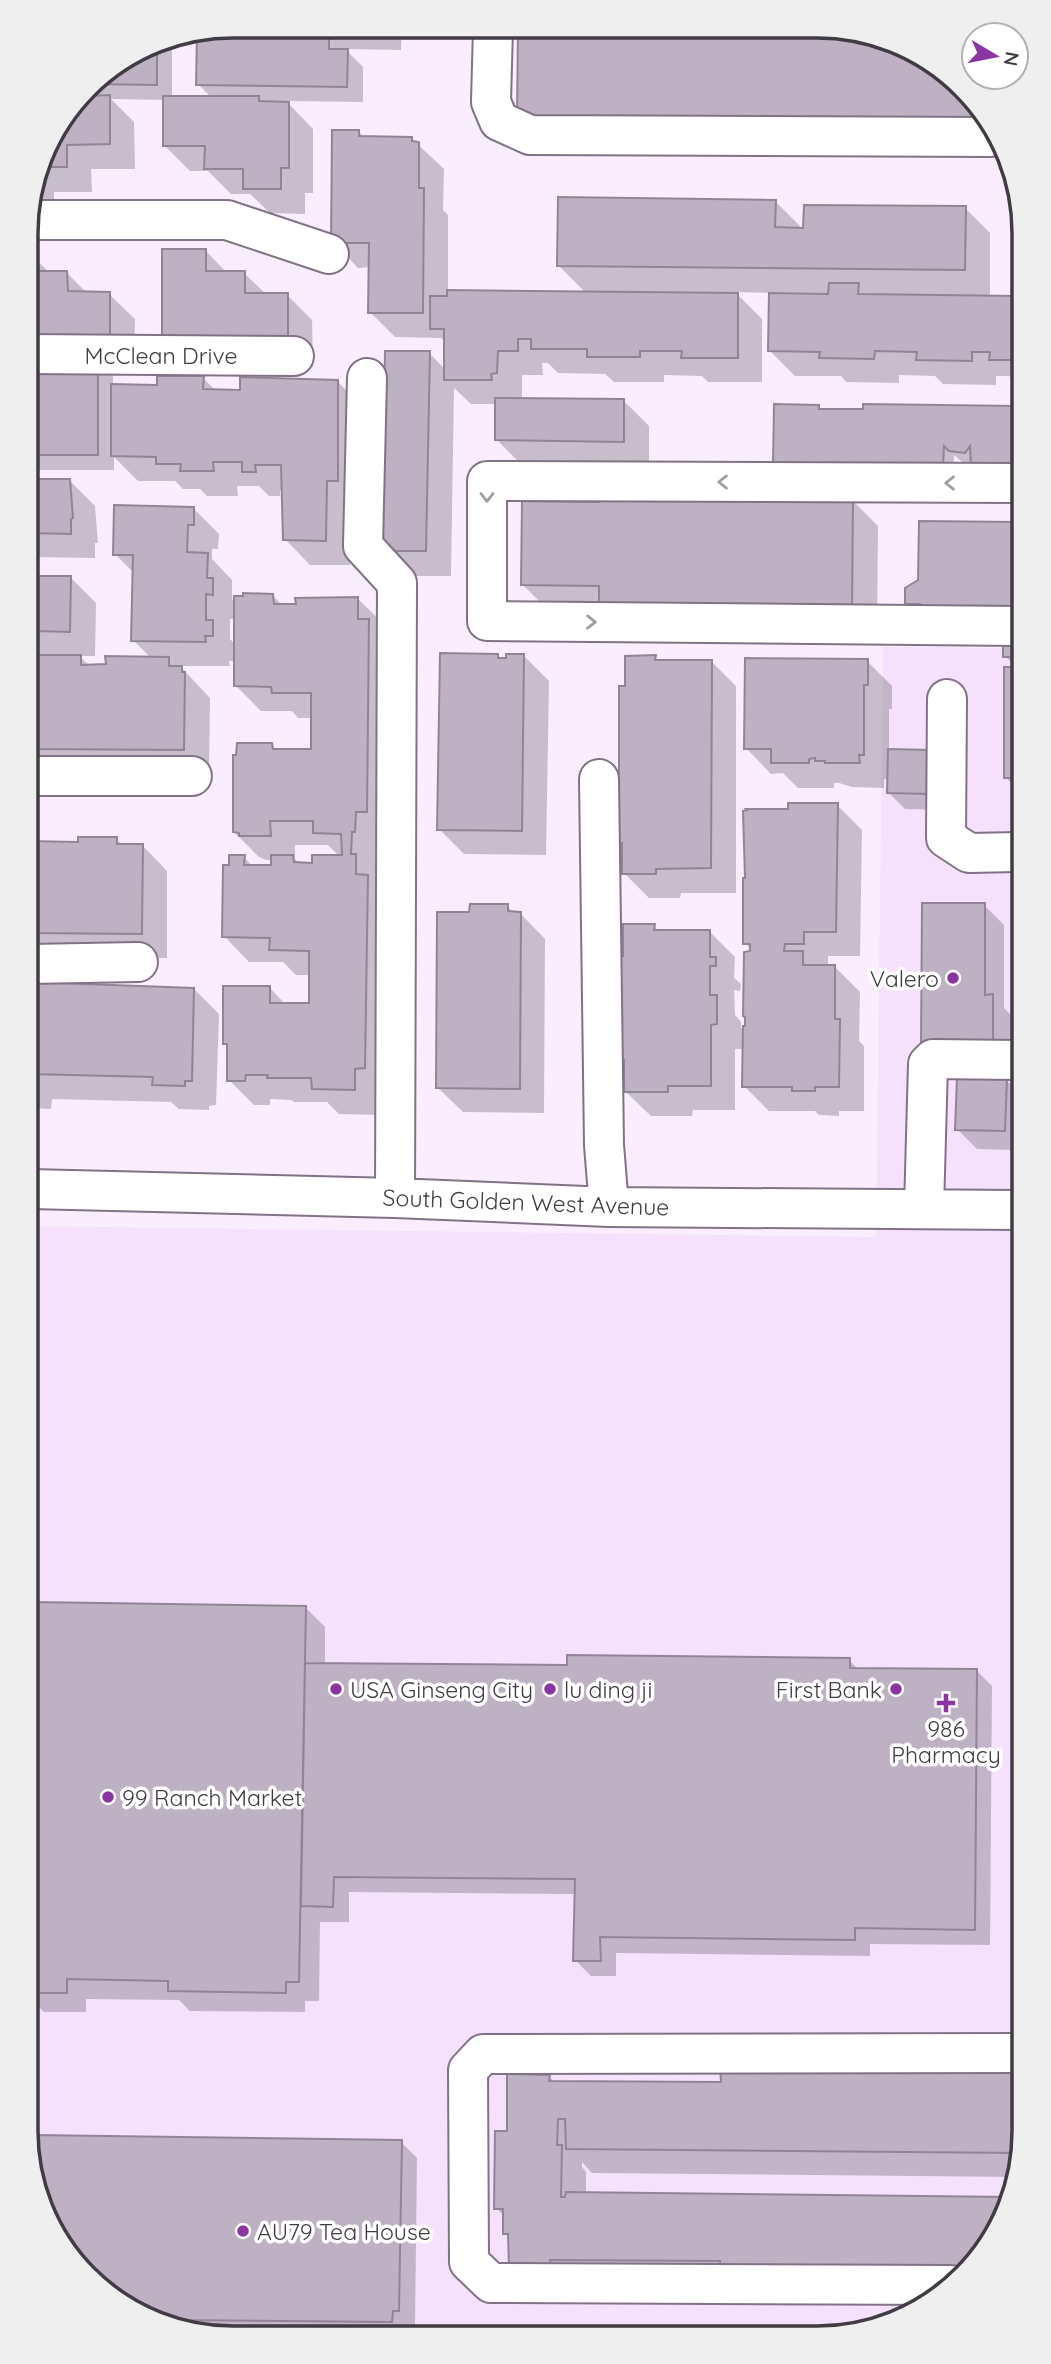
<svg xmlns="http://www.w3.org/2000/svg" width="1051" height="2364" viewBox="0 0 1051 2364" font-family="Quicksand,sans-serif">
  <style>
    .built { fill: #f5e1fc }
    .shadow { fill: #0003; fill-rule: evenodd }
    .building { fill: #bfb1c4; stroke: #928497; stroke-width: 2 }
    .lines { fill: none; stroke-linecap: round; stroke-linejoin: round }
    .minor-casing { stroke: #817385; stroke-width: 42 }
    .minor { stroke: #fff; stroke-width: 38 }
    .oneway { stroke: #a09da1 }
    .poi-dot { fill: #8a35a3; stroke: #fff; stroke-width: 2.5 }
    .labels { text-anchor: middle; dominant-baseline: central; stroke-width: 7; stroke-linejoin: round; paint-order: stroke }
    .street-label { font-size: 23px; fill: #413b43; stroke: #fff }
    .poi-label { font-size: 23px; fill: #413b43; stroke: #fff; text-anchor: start }
    .rim { fill: none; stroke: #413b43; stroke-width: 3.5 }
  </style>
  <rect width="100%" height="100%" fill="#faeefe"/>
  <!-- built -->
  <path class="built" d="M883,647L1019,648L1024,2145L1009,2210L982,2257L932,2303L872,2331L193,2334L96,2286L33,2185L30,1226L876,1237Z"/>
  <!-- shadow -->
  <path class="shadow" d="M246,26L402,27L401,50L345,49L363,67V102L286,101L313,129V193H305V214L270,213L250,194H231L208,171H190L164,145L165,100L111,99L134,122L135,169H91L92,192H54V212H29L47,142L82,97H102L90,86L96,78L154,42L168,39L172,43V98H212L198,84L246,33Z
    M359,132L365,138L412,139L444,169L443,210L448,215V292L586,293L559,266L775,201L800,226V230L965,208L990,233V297H1018V384L1009,376H996V385L943,384L935,376L899,375V383L846,382L841,376H795L770,351L771,293L735,292L762,319V382H708L702,376L664,375V382H614L605,374L558,373L548,363H542L543,375H522V400L624,401L649,426V467L522,465L497,440V404H471L454,388L451,576H409L384,551L429,353L446,370V342L441,338L395,337L370,312L371,267L358,268L333,242Z
    M27,251L50,273H67L87,293L109,294L135,319L134,366L104,365L113,375V386H159L203,378L216,391H241L337,381L362,406L351,506L350,565H310L285,539V490H280V496H269L259,486H237L238,496H207L200,489H183L175,481H138L114,457V470H28Z
    M206,251L227,273H244L267,295H287L312,320L313,367H216L189,361Z
    M818,406L822,410L865,411V406L1018,408L1019,478L972,463L962,462L954,455L953,478L786,476Z
    M28,475H35L40,481H70L95,506L98,543H95V558L28,557Z
    M853,501L878,526L877,637L548,610L523,585Z
    M194,509L219,534L218,549H212V559L232,580V599L236,603L272,595L283,606L357,598L383,623L380,857H376V876L381,881L380,1115L339,1114L327,1102H294L291,1100L270,1099V1105H254L229,1080V1048L224,1043L270,988L286,1005H310L311,975H296L283,962H249L224,936L231,866L244,857L253,867H273V860H266L259,857L234,832L271,745L276,750L312,751L313,718H298L292,711H261L236,686V661H229L230,666H180L210,698L209,775L29,768L28,578H71L96,603L95,656H79L90,666L151,658L133,640L134,573L115,554ZM230,619H236V645L230,639ZM295,845H328L339,856L314,865L300,864L295,859Z
    M1005,648H1019L1020,791L1005,777L1018,669L1005,656Z
    M498,656L501,660L524,656L549,681L546,855L464,854L439,829Z
    M655,657L659,662L711,661L736,686V893H681L680,898H649L624,873L627,688Z
    M867,661L892,686V709H889V751L947,810L905,809L889,793V779H884V788L852,787L839,783H834V788H798L783,773L771,774L746,748Z
    M837,805L862,830L860,956H828V967H835L860,992L859,1041L864,1046V1111H839V1116L819,1115L815,1111H769L744,1086V1049H735V1110H693L692,1116H651L625,1091L626,1064L621,1059L625,958L654,926L660,932H710L735,957L734,978L741,984L740,991L734,990L735,1015L741,1022V1028H747L752,950L745,943L790,811Z
    M116,839L123,845H142L167,871V958L38,957L29,967V843L80,844Z
    M984,905L1004,925V1008L1012,1016V1065H943Z
    M507,906L514,913H520L545,939L544,1113L463,1112L437,1087L471,914Z
    M194,989L219,1014L216,1105L209,1106V1110L179,1109L171,1102L52,1099L51,1109L30,1108L29,996Z
    M1006,1080L1021,1094V1150L977,1149L957,1129Z
    M31,1604L305,1607L325,1627V1664L568,1667L849,1660L859,1670H976L992,1686L990,1945L870,1944V1956L616,1953V1976H591L575,1960L576,1894L349,1892V1922H320L319,2001H305V2012L190,2011L179,2000L86,1999V2012H44L33,2001Z
    M1024,2067V2145L1017,2177L592,2173L582,2162V2167L586,2172V2194L1012,2199L1009,2210L982,2257L933,2303L575,2285L510,2239L505,2233V2217L496,2208L509,2133L549,2076L555,2083L723,2084Z
    M401,2142L417,2158L415,2326H408V2333L193,2334L96,2286Z"/>
  <!-- building -->
  <path class="building" d="M244,26L386,27V35L329,34V49H348L347,87L196,85L197,33L209,31H244Z
    M518,28L858,30L955,78L982,121L517,117Z
    M157,41V85L92,84L96,78Z
    M110,95V144L67,145V167H41L47,142L83,96Z
    M163,96H259V101L289,102V168H281V189H243V169H204L205,146H163Z
    M332,130H359V136L412,137V141L419,142V188H424L423,313H368L369,243H331Z
    M558,197L776,200L775,227L803,228L804,205L966,206L965,270L557,266Z
    M27,249H29V271H67L68,291L110,292V341H27Z
    M162,249H206V271H245V293H288V343L162,336Z
    M829,283H859L858,294L1018,296V360H989L990,352H972V361L916,360L917,352L875,351L874,359L819,358L820,352L768,351L769,293L828,294Z
    M447,290L738,293V358H681L682,351H640V357H587V349H531V339H518V351H498L497,373L491,374L492,380H444V329H430V296H447Z
    M385,351H430L426,551H382Z
    M27,357H98V455H28Z
    M157,376H204L203,389L240,390V377L338,380V481H327L326,541L283,540L281,465H255L256,472H242V462H213L214,471H180L181,464H156V457L111,456V384L157,385Z
    M495,398L624,399V442L495,440Z
    M774,404L819,405V409H863V404L1018,406L1019,467H971L970,446L965,453L949,451L944,446L943,467L773,465Z
    M28,474H36V479H70L73,518L71,519V534L28,533Z
    M599,497L853,499L852,613L599,611V586L521,585L522,501L599,502Z
    M114,505L194,507V525H188L187,552L208,553L207,578H213V595L206,594V620H213V636H205L206,642L131,641L133,555H113Z
    M919,521L1019,522V619L920,618V604H905V588L918,580Z
    M28,576H71L70,632L37,631V635H28Z
    M243,593L273,594L274,604H296L295,598L358,597V619H369L367,812H356L355,832H352L351,854H356V874L368,875L365,1068L355,1069V1090L312,1089L311,1078H267L268,1075H246L245,1081H227V1044H223V986H270V1003H309V951L269,950L270,938L222,937L223,865H229V855H245L244,865H271V855H293L294,862L312,863V855H342L341,834L313,833V821H270L271,836H239V833L233,832V755H236L237,743H272L273,749H311V693H272L271,687L234,686V596H243Z
    M1003,646H1019V657H1003Z
    M440,653L498,654V658H506V654H524L522,831L437,830Z
    M28,655H81V665L106,664L105,656L169,657V666H182V672H185L184,750L34,749V744H29Z
    M656,655L655,660H712L711,868L656,869V874H622V843H619V686H625V656Z
    M745,658L868,659V685H864V755H859L860,763H825V761H815V758L809,759V763H771V749H744Z
    M1004,667H1019L1020,778H1004Z
    M888,749L933,750L932,794L887,793Z
    M788,803H838L836,932H804V944H785L784,951H803V965H835V1019H840L839,1087H815V1091H792V1087H742L743,1026H745V1017L743,1016L744,952L750,951V944H743V878H745L743,811L747,810L746,809H788Z
    M78,837H117V844H143L142,934L29,933V841L78,842Z
    M922,903H985V995L993,994V1046H921Z
    M470,904H508V911L521,912L520,1089L436,1088L437,912H469Z
    M623,924H655L654,930H710V957H716V966H710V995H717V1024L711,1025V1086H668V1092H624V1060H619V956H623Z
    M29,982L194,988L192,1081H185V1086L152,1085L153,1077L30,1074Z
    M957,1077L1007,1078L1005,1131L955,1130Z
    M31,1602L306,1606L299,1982H286V1993L168,1991V1981L67,1979V1993H33Z
    M567,1655L850,1658V1668L977,1669L975,1930L855,1928V1940L600,1937L601,1961H573L575,1879L334,1877L333,1907L301,1906L305,1663L567,1665Z
    M1024,2065V2145L1022,2156L1020,2153L566,2149L565,2119H558L557,2145H562L561,2197H565L566,2192L1012,2197L1009,2210L982,2257L958,2279L719,2277L720,2261L550,2260L551,2268L509,2267L508,2234H503V2209H494L495,2131H507V2074L550,2075L549,2081L721,2082L720,2067Z
    M33,2135L402,2140L399,2311H393L392,2322L165,2320V2314H153L96,2286L33,2185Z"/>
  <g class="lines">
    <!-- minor casing -->
    <g class="minor-casing">
      <path id="minor" d="M493,28L491,102L499,121L530,135L991,137
        M27,220H227L329,254
        M27,354L294,356
        M367,378L363,546L397,583L395,1198
        M1019,483L487,481V621L1019,626
        M947,699L946,838L969,853L1020,852
        M29,776H192
        M599,779L604,1145L609,1207
        M29,964L138,962
        M30,1189L395,1198L609,1207L1021,1210
        M924,1209L928,1064L933,1059L1021,1060
        M951,2285L491,2283L469,2262L468,2070L483,2054L1024,2053"/>
    </g>
    <!-- minor -->
    <use href="#minor" class="minor"/>
  </g>
  <!-- one-way arrows -->
  <defs><path id="oneway-chevron" d="M-2-3.5L2.5 0L-2 3.5" fill="none" stroke-width="1.6" stroke-linecap="round" stroke-linejoin="round" transform="scale(1.75)"/></defs>
  <g class="oneway">
    <use href="#oneway-chevron" transform="translate(723 482) rotate(-180)"/>
    <use href="#oneway-chevron" transform="translate(950 483) rotate(-180)"/>
    <use href="#oneway-chevron" transform="translate(487 497) rotate(90)"/>
    <use href="#oneway-chevron" transform="translate(591 622) rotate(1)"/>
  </g>
  <!-- markers -->
  <g class="poi-dot">
    <circle cx="953" cy="978" r="7"/>
    <circle cx="336" cy="1689" r="7"/>
    <circle cx="550" cy="1689" r="7"/>
    <circle cx="896" cy="1689" r="7"/>
    <path d="M942.5 1692.5h7v7h7v7h-7v7h-7v-7h-7v-7h7z"/>
    <circle cx="108" cy="1797" r="7"/>
    <circle cx="243" cy="2231" r="7"/>
  </g>
  <g class="labels">
    <!-- street labels -->
    <g class="street-label">
      <text x="161" y="355">McClean Drive</text>
      <text transform="translate(526 1202) rotate(2)">South Golden West Avenue</text>
    </g>
    <!-- poi labels -->
    <g class="poi-label">
      <text x="939" y="978" text-anchor="end">Valero</text>
      <text x="350" y="1689">USA Ginseng City</text>
      <text x="564" y="1689">lu ding ji</text>
      <text x="882" y="1689" text-anchor="end">First Bank</text>
      <text x="946" y="1728" text-anchor="middle">986<tspan x="946" dy="26">Pharmacy</tspan></text>
      <text x="122" y="1797">99 Ranch Market</text>
      <text x="257" y="2231">AU79 Tea House</text>
    </g>
  </g>
  <!-- crop -->
  <path d="M0 0H1051V2364H0ZM233 38H817A195 195 0 0 1 1012 233V2131A195 195 0 0 1 817 2326H233A195 195 0 0 1 38 2131V233A195 195 0 0 1 233 38Z" fill="#f0eff0" fill-rule="evenodd"/>
  <path class="rim" d="M233 38H817A195 195 0 0 1 1012 233V2131A195 195 0 0 1 817 2326H233A195 195 0 0 1 38 2131V233A195 195 0 0 1 233 38Z"/>
  <!-- north arrow -->
  <g transform="translate(995 56) rotate(100)"><circle r="33" fill="#ffffff" stroke="#b3b1b4" stroke-width="2"/>
  <path d="M0-5L12 26L0 18L-12 26Z" fill="#8a35a3"/>
  <text y="-10" font-size="19" font-weight="bold" text-anchor="middle" fill="#413b43">N</text>
  </g>
</svg>
